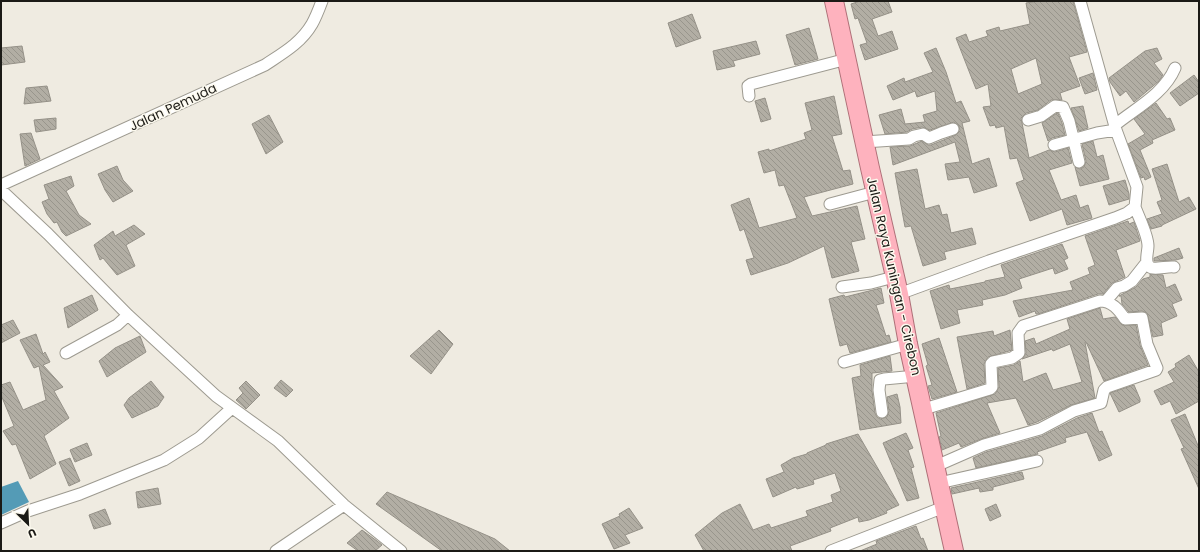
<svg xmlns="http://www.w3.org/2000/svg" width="1200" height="552" viewBox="0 0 1200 552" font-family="Poppins,sans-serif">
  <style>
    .water { fill: #549bb6 }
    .building { fill: url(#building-back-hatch); stroke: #959188; fill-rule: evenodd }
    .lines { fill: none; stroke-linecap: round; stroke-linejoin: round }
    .minor-casing { stroke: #9d9a90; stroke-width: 13 }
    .trunk-casing { stroke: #af7078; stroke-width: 20 }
    .minor { stroke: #fff; stroke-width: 11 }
    .trunk { stroke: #feb2be; stroke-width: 18 }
    .labels { text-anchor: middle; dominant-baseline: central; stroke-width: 3; stroke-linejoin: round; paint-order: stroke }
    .street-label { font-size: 13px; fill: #1b1a16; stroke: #fcf9ee }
  </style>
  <defs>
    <pattern id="building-back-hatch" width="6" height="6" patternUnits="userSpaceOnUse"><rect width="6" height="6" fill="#b2aea4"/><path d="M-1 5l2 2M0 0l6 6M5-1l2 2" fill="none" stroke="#98958c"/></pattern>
  </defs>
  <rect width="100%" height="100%" fill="#efebe1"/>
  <!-- water -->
  <path class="water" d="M18,481L29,502L1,515V487Z"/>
  <!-- building -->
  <path class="building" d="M860,1H888L892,12L872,19L878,36L892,31L898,49L865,60L860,45L867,43L858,18L855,19L851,4Z
    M1038,1H1073L1087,52L1069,57L1080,86L1060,93L1062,100H1051L1038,110L1026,113L1021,118L1029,158L1049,150L1055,152L1068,148L1072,163L1049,170L1061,200L1076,195L1080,208L1088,205L1092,218L1067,225L1062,209L1030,221L1016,183L1024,180L1017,158L1010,159L1004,126L996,128L995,125L990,126L983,107L991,106L988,84L976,89L956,38L966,34L969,42L988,36L986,31L999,27L1000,31L1030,24L1026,3ZM1036,58L1042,84L1018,94L1011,69Z
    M692,14L701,38L676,47L668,23Z
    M809,28L818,59L795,65L786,35Z
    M756,41L760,54L733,61L735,66L717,70L713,51Z
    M22,46L25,62L1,65V48Z
    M936,48L946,72L956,103L961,101L970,121L962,123L972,164L989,158L997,186L974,193L969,177L948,180L945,164L960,162L955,142L893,165L890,147L910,146L922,141L928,145H931L956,135L960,131L959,126L954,122L930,130L922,127L912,129L907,132L885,134L879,115L901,109L905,124L925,122L923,115L937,111L935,91L917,97L915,91L893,100L887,86L904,78L905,82L933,72L924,53Z
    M1157,48L1162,59L1154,63L1163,75L1159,81L1134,102L1126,91L1120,96L1110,82L1109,78L1145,51Z
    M1093,73L1097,90L1085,94L1079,78Z
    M1194,75L1199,82V93L1180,106L1170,93Z
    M47,86L51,101L24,104L26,88Z
    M834,96L842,134L832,136L843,171L850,170L853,184L804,197L812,216L857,206L865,239L851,242L859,271L832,278L824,246L788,263L751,275L746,260L754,258L744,229L740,231L731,205L749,198L759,228L797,218L784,185L779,186L775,170L764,173L758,152L769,149V151L806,139L804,133L812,130L805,103Z
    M765,98L771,119L761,122L755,101Z
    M1156,103L1167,119L1170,118L1175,130L1152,140L1153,143L1140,150L1151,177L1145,180L1144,177L1141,178L1128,144L1145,134L1134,119Z
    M1083,106L1088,128L1079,131L1071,108Z
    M1057,113H1058L1062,123L1065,135L1052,138L1048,141L1042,123Z
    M269,115L283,142L266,154L252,124Z
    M56,118V129L36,132L34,120Z
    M31,133L40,159L25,166L20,134Z
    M1093,141L1097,157L1103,155L1109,179L1080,186L1075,167L1080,169L1084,167L1086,161L1082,144Z
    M1167,164L1179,202L1189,197L1196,209L1162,225V226L1151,229L1147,219L1162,214L1157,202L1162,200L1152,169Z
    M117,166L123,180L133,191L113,202L105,190L98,174Z
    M917,169L925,209L939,205L942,215L947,214L951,233L972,228L976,244L944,252L946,259L923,266L911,226L905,227L895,173Z
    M71,176L74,186L66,191L79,215L91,224L66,236L62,232L57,222L54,223L47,214L42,202L49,199L44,185Z
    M1125,180L1129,194V199L1109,205L1103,186Z
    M1128,221L1129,224L1134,222L1140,241L1116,250L1125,277L1112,283L1103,294H1098L1038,314H1036L1035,311L1019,317L1013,301L1073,290L1070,282L1090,274L1088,268L1095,265L1085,236Z
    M134,225L145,234L126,245L135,266L117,275L103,258L100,260L94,245L113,231L115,236Z
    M1062,244L1068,258L1064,260L1068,269L1055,274L1053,268L1019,279L1022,288L1005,295L982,300L983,305L957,310L960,323L941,329L930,291L949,285L950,289L985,282V281L1005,277L1001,265Z
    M1179,248L1183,258L1176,260L1154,261V258Z
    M1150,274L1163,275L1166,288L1175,284L1182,300L1172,304L1177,316L1161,323L1163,335L1153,337L1147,313L1142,311L1129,312L1122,304L1121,296H1119L1136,287L1143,279L1150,277Z
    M881,288L884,303L876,305L886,336L889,335L891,342L850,353L847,344L840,346L829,299L844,295L845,297Z
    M92,295L98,310L68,328L64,308Z
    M1100,308L1103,319L1115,317L1122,325H1136L1140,345L1148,365L1104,381L1086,342H1085L1095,398L1071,405L1037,422L1028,425L1016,398L987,403L1000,433L981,439L961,447L959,443L942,450L939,437L941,436L936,413L995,394L999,387L998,368L1014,365L1020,361L1023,382L1046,373L1053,390L1082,382L1070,344L1053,351L1052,349L1022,359L1026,353L1025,341L1034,338L1036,344L1070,329L1067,319Z
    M13,320L20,333L1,343V325Z
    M439,330L453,344L431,374L410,356Z
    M1010,330L1012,350L1009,351L988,357L984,364L985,383L967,389L957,337L993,331L994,336Z
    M36,334L43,354L45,352L50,362L43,365L63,387L54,391L69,418L44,436L56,464L30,479L16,444L12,445L3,431L14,426L1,395V385L10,382L23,410L46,400L39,366L34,368L20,340Z
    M140,336L146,352L107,377L99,361L115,348Z
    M939,338L957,392L932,399L928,386L932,385L926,366L928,365L922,344Z
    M1189,355L1199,372V401L1176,414L1170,401L1161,405L1154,391L1174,382L1168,372L1176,367L1175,364Z
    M890,356L892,371L872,373V391L875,413L877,417L880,419L887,417L889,411L887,397L897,394L900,407L901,423L860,430L852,378L861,376L860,365Z
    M281,380L293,390L286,397L274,388Z
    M151,381L164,397L158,406L132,418L124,405L129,398Z
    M246,381L260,395L246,409L236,400L243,393L239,388Z
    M1134,385L1140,399V402L1119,412L1110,393Z
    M1092,413L1099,432L1102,431L1112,455L1099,461L1087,432L1065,438L1066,442L1037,452L1038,454L976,468L973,458L986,452L1042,436L1077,418Z
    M1185,414L1199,448V489L1181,449L1184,448L1171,420Z
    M906,433L913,448L908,450L914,467L911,468L919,498L907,501L883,443Z
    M858,434L899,505L886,511L887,513L869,520L859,522L858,517L830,528L831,531L790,546L792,551H704L695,535L722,513L740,504L753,530L769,524L771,528L808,516L806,511L833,502L831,495L841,491L835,473L813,480L814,484L797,489L796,487L773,497L766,479L784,472L781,465L793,458L807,454V453L826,445V444Z
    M87,443L92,455L75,462L70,450Z
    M70,458L80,481L69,486L59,462Z
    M1022,472L1024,479L993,487V490L980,492L979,488L952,494L951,488Z
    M158,488L161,504L138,508L136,492Z
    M387,492L495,539L510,551H442L376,504Z
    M996,504L1001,516L990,521L985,509Z
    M629,508L643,528L625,535L630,543L614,549L602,524L620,516L619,514Z
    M105,509L111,524L94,529L89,515Z
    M916,526L921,539L923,538L928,551H860L877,544L876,541Z
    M362,530L377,541L382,545L375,551H358L347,543Z"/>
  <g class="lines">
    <!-- minor casing -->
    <g class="minor-casing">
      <path id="minor" d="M749,96L748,86L751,84L847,59
        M1028,120L1041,116L1055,106L1063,107L1069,121L1079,162
        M1115,125C1136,108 1164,94 1175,68
        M864,142L909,139L914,136L923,134L929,138L941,133L953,129
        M1054,145L1097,133L1116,130
        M1,185L265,65C283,53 301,43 312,24C316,17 319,9 322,1
        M1,190L48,234L128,315L216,396L278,441L344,505L401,551
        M830,204L875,192
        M1135,207C1139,218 1148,235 1148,246C1148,252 1144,263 1150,267C1154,270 1168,266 1174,267
        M842,287L871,283L894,277
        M899,294L989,261L1115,218L1127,213L1135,207L1137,187L1116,130L1080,1
        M1106,301L1117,288L1124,286L1132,281L1147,262
        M66,353L117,325L128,315
        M844,362L908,344
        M924,409L990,389L992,387L991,364L993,362L1012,358L1019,353L1018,333L1023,326L1100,301C1112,301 1119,310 1125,319L1142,318L1147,344L1157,368L1156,370L1107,387L1104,390L1101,403L1074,411L1040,429L984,445L936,466
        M882,412L879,390L880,380L884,379L916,376
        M939,483L1037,461
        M1,523L28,511L80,494L164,460L199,438L232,408
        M276,551L344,505
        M831,551L944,507"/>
    </g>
    <!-- trunk casing -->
    <g class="trunk-casing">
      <path id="trunk" d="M834,1L870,168L899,294L908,344L954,551"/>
    </g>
    <!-- minor -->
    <use href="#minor" class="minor"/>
    <!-- trunk -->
    <use href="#trunk" class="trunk"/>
  </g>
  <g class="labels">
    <!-- street labels -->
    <g class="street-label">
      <text transform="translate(173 107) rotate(-25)">Jalan Pemuda</text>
      <text transform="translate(894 276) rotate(77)">Jalan Raya Kuningan - Cirebon</text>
    </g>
  </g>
  <!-- border -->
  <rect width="1200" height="552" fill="none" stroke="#1b1a16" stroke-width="4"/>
  <!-- north arrow -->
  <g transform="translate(28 524) rotate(156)" stroke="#fcf9ee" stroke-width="3" paint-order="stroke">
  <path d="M0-3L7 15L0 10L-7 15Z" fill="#1b1a16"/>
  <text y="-6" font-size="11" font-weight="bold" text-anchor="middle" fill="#1b1a16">U</text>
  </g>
</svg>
